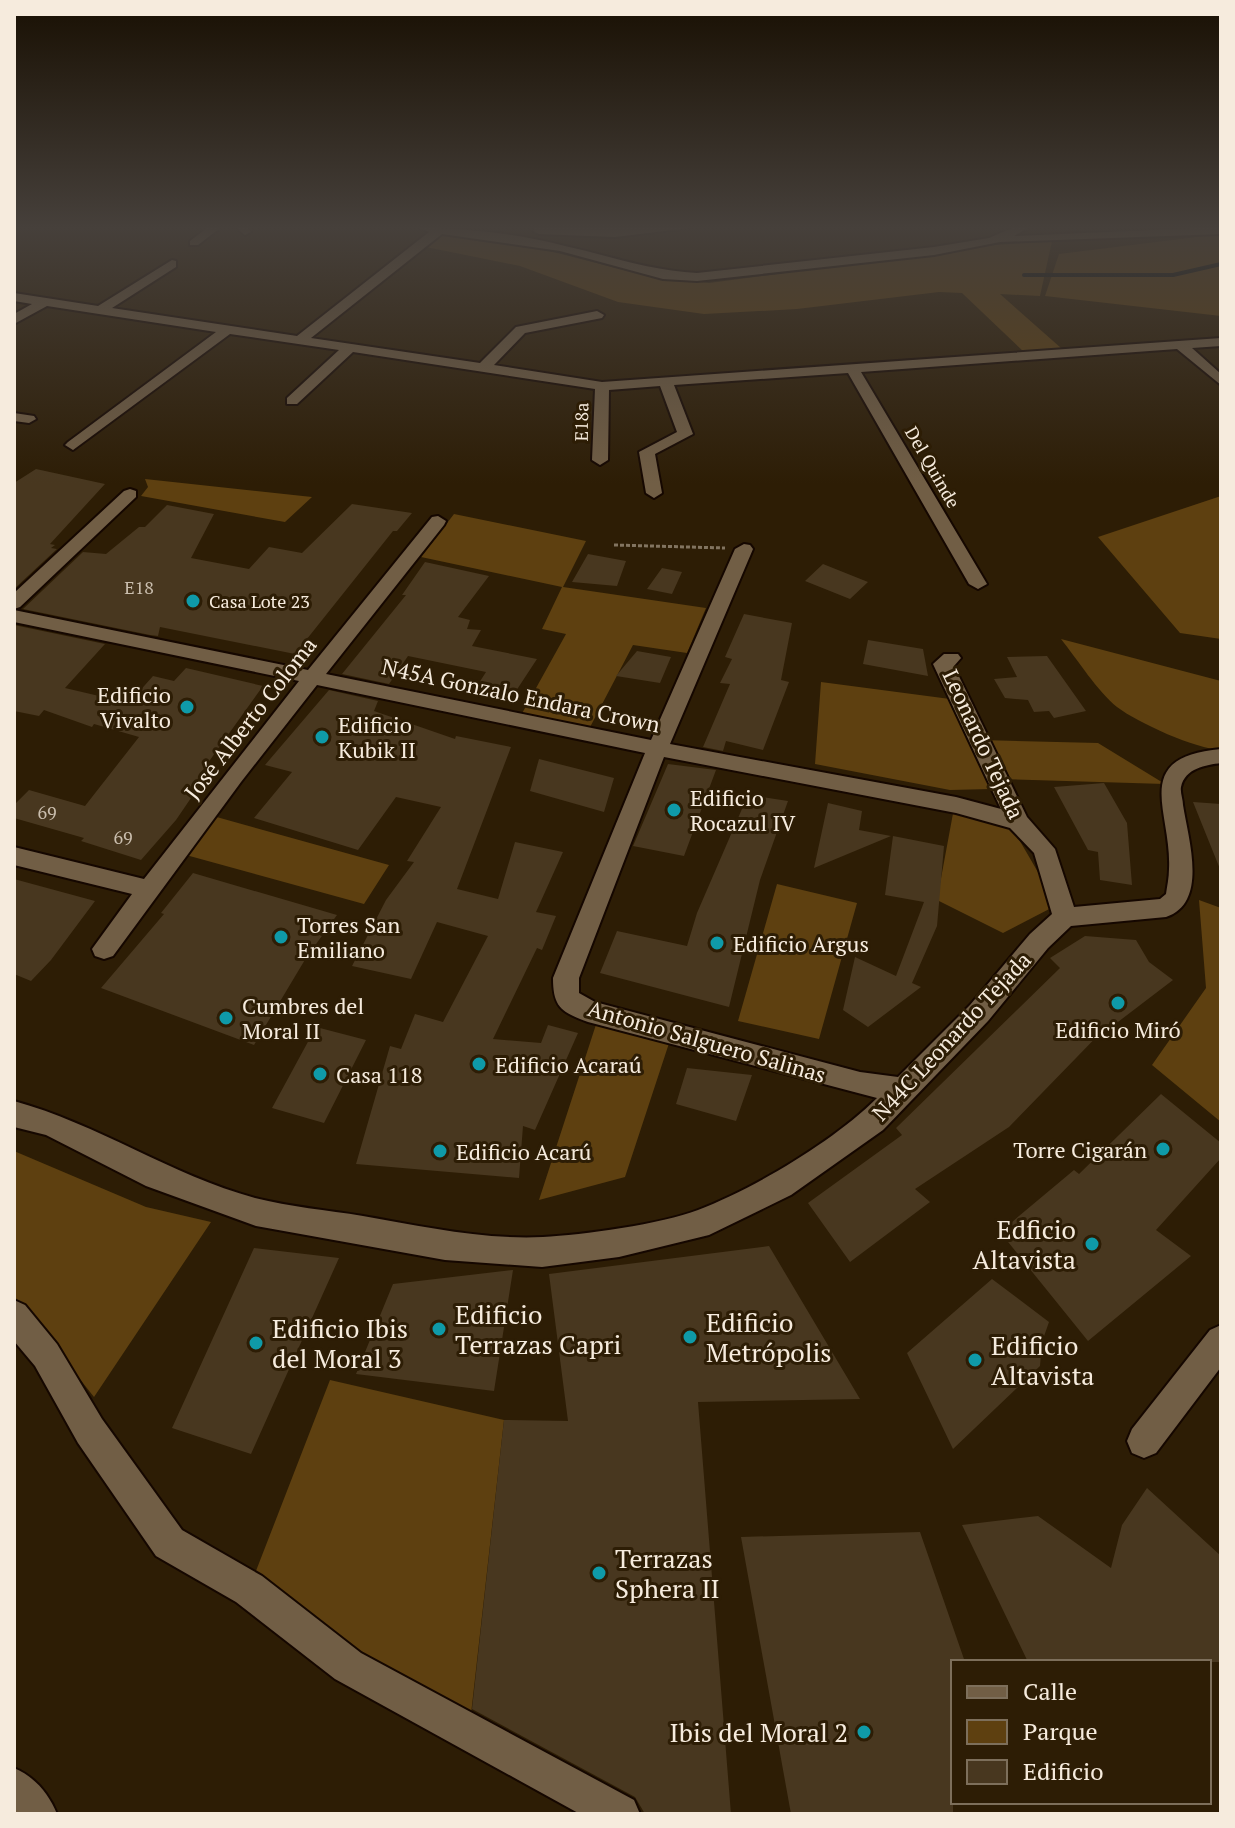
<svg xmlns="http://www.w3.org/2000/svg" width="1235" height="1828" viewBox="0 0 1235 1828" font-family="'PT Serif',serif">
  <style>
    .green { fill: #5e4010 }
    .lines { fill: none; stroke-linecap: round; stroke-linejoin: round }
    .stream { stroke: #00090e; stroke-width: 4 }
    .building { fill: #48371f }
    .minor-casing { stroke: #150700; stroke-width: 4 }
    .path { stroke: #827460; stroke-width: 3; stroke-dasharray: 4 2; stroke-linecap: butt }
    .minor { fill: #715e45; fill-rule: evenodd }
    .culture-dot { fill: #0f9aa8; stroke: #2d1d05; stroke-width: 3 }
    .labels { text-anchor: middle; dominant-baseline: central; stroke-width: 6; stroke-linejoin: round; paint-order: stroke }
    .far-street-label { font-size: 18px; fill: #f6ebdd; stroke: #2d1d05 }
    .number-label { font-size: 18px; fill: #cabeae }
    .far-poi-label { font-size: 18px; fill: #f6ebdd; stroke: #2d1d05; text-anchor: start }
    .poi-label { font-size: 22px; fill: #f6ebdd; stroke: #2d1d05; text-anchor: start }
    .street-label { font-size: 22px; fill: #f6ebdd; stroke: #2d1d05 }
    .near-poi-label { font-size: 26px; fill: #f6ebdd; stroke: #2d1d05; text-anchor: start }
  </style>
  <rect width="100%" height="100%" fill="#2d1d05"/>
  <!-- green -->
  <path class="green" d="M1221,234V316L1045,296L1059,254Z
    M440,235L549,251L656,278L709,283L995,245L1052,241L1040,296L1000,294L1061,348L1024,352L962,293L939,292L797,309L704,314L618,302L520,266L426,247Z
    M145,479L312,497L285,522L141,496L148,487Z
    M1221,496V639L1180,633L1098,537Z
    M454,514L586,541L563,587L706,608L687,653L633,645L588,731L520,717L566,634L542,629L562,587L421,557Z
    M1061,639L1221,681V750C1196,749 1138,723 1117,707C1098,692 1077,659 1061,639Z
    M821,682L950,699L991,789L950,790L815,764Z
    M981,740L1098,743L1165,784L1001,779Z
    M954,808L1002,810L1057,905L1003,933L937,900Z
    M213,816L389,865L364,904L186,855Z
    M777,884L857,903L819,1039L738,1021Z
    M1199,900L1221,908V1122L1152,1065L1206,988Z
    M603,1003L675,1025L625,1177L539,1200Z
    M14,1151L146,1207L211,1222L94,1397L14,1296Z
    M330,1380L504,1420L470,1723L249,1589Z"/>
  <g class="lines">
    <!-- stream -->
    <path class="stream" d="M1024,275H1173L1221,264"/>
  </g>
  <!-- building -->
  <path class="building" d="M36,469L105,484L50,544L55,545L51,548L57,549L14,589V483Z
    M352,504L412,513L397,531H393L295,654L160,627L158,636L150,635L23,609L83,552L106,554L139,527H145L167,505L214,514L191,558L249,569L269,547L302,553Z
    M588,554L626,561L617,586L572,582Z
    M425,562L489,576L458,617L470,620L467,629L481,630L472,646L537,659L514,694L477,686L486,672L408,656L389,684L342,674L406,595H402Z
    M823,564L868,582L850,599L805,581Z
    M662,568L682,572L672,594L647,589Z
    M744,614L792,623L781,680L789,682L763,750L726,741L723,751L703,747L730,684L720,683L732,659L725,657Z
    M14,625L105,644L65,688L129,703L153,676L174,681L186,668L263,686L200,774L206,776L176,820L141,860L81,841L84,838L14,818V805L29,790L85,806L139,737L94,724L92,727L44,710L39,716L14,711Z
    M868,640L923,649L928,676L863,664Z
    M637,651L671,657L660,683L616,676Z
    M1047,656L1086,711L1054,718L1049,711L1034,712L1028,700L1005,698L994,679L1017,677L1007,657Z
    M329,690L378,701L374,711L455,739L456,736L511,747L457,889L498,899L515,842L563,852L536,912L556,916L542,950L537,948L493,1039L541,1043L548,1025L578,1033L535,1130L523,1126L519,1178L356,1164L390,1046L401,1049L415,1014L443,1022L488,936L437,922L411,979L352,966L386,900L414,862L407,861L441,807L396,797L358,850L254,818L292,772L265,765Z
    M539,759L614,778L604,812L530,791Z
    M668,764L716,770L684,856L633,846Z
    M1104,783L1127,823L1132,885L1100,880L1098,852L1088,850L1054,787Z
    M748,795L788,801L760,880L729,1007L600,973L617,931L687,946L697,913Z
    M1193,802L1221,804V869H1220Z
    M828,803L862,811L859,830L891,836L814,868Z
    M893,836L944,846L937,926L912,983L921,987L868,1027L843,1010L855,957L896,976L924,902L885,895Z
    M193,873L337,915L306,958L254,1045L101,988L164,914L161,913Z
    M14,879L95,901L51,960L31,981L14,974Z
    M1085,936L1136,940L1149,962L1173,980L1114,1025L1111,1022L1009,1127L915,1189L930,1202L850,1262L808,1203L902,1135L896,1128L1060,968L1050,958Z
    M316,1027L366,1040L324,1123L272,1108Z
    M687,1068L752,1075L736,1121L676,1104Z
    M1161,1094L1221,1143V1158L1156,1230L1191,1256L1088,1341L1000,1232L1074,1170L1079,1174Z
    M769,1246L860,1399L698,1402L731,1814H645L635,1797L472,1709L504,1420L568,1421L549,1274Z
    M254,1248L339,1258L251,1454L172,1428Z
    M513,1270L494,1391L356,1374L393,1284Z
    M992,1279L1049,1322L1042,1342L1040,1366L953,1449L907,1353Z
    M1147,1488L1221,1556V1662H1028L962,1525L1038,1516L1111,1568L1122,1525Z
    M920,1532L965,1662H953V1814H791L741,1537Z"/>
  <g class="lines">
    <!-- minor casing -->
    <g class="minor-casing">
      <path id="minor" d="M207,228H220L198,245H190V241Z
        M236,228H248L251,232L245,235Z
        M420,228C467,228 519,234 565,246C610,256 652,271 697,273L934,247L989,238L1012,228H1028L1014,236L1198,228H1221V234L1000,242L934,255L697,281L663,279L560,251L442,234L311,338L480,363L516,327L597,311L604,315L602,318L525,333L494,365L602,382L1221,338V346L1192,348L1221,374V385L1177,349L861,372L987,584L978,589L969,584L848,373L674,385L693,434L655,454L662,493L654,498L646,493L639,452L677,432L660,386L609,390L608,460L600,465L592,460L595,389L353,352L297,404H287V398L339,350L230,334L73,450L65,445L68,442L216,332L47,306L14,324V314L32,304L14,301V293L98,306L172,260L176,261V267L112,308L297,336L429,232Z
        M638,228H689L615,237L539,234L533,231L535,228Z
        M14,413L34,416L36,419L29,423L14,421Z
        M130,489L136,491V497L20,607L14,609V593L124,491Z
        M438,516L446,521L444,525L326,674L651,740L735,549L744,544L750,545L753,549L670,744L956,797L1001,809L933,664L944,654H958L961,658L954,666L1027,817L1055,849L1074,907L1160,899L1166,894C1167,886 1169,878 1169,869C1172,811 1129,757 1221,749V763C1206,765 1185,768 1181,787C1180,792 1183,800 1183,805C1188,838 1209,903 1166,917L1071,926L1048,948L988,1021L883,1130L791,1195L709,1235L619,1257L542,1267L445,1260L256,1226L146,1186L46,1135L14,1127V1101C98,1124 171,1175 255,1198C290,1207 327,1210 363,1216C421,1226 483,1240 543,1237C582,1235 662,1224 698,1210C755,1188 834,1141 877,1098L588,1022C561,1012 553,1007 553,978L645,753L317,685L241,782L113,956L104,959L95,956L92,949L132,894L14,865V847L144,879L299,681L14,622V610L308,670L432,517ZM664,757L956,813L1010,828L1034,853L1052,914L1030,934L970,1005L898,1077L860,1072L595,1002L579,993V978Z
        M14,1300L25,1305L57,1344L102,1419L182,1530L262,1576L361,1653L634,1800L640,1814H580L335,1679L236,1602L156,1556L78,1443L35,1366L14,1341Z
        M1221,1325V1367L1156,1453L1144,1458L1132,1453L1127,1441L1132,1429L1210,1330Z
        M14,1768C35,1777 49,1794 57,1814H14Z"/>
    </g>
    <!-- path -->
    <path class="path" d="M614,545L725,548"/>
    <!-- minor -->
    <use href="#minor" class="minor"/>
  </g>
  <!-- sky -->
  <linearGradient id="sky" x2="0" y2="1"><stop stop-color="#191003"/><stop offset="0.47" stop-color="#46403b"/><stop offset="1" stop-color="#46403b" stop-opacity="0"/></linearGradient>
  <rect width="1235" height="484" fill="url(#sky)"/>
  <!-- markers -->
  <g class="culture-dot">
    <circle cx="193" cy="601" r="8"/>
    <circle cx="187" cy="707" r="8"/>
    <circle cx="322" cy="737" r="8"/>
    <circle cx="674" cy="810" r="8"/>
    <circle cx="281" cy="937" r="8"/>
    <circle cx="717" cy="943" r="8"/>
    <circle cx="1118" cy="1003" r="8"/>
    <circle cx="226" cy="1018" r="8"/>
    <circle cx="479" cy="1064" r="8"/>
    <circle cx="320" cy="1074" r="8"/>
    <circle cx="1163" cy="1149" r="8"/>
    <circle cx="440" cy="1151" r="8"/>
    <circle cx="1092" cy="1244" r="8"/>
    <circle cx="439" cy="1329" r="8"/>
    <circle cx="690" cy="1337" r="8"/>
    <circle cx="256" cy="1343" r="8"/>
    <circle cx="975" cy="1360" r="8"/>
    <circle cx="599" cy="1573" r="8"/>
    <circle cx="864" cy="1732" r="8"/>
  </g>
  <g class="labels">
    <!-- far-street labels -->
    <g class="far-street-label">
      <text transform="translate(581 422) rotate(-89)">E18a</text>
      <text transform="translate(933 467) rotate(60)">Del Quinde</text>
    </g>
    <!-- number labels -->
    <g class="number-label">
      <text x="139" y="587">E18</text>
      <text x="47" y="812">69</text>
      <text x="123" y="837">69</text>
    </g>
    <!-- far-poi labels -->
    <g class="far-poi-label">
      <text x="209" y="601">Casa Lote 23</text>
    </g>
    <!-- poi labels -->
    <g class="poi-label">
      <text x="171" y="694" text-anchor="end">Edificio<tspan x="171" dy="25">Vivalto</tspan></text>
      <text x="338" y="724">Edificio<tspan x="338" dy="25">Kubik II</tspan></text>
      <text x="690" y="797">Edificio<tspan x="690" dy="25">Rocazul IV</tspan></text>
      <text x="297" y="924">Torres San<tspan x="297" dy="25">Emiliano</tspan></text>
      <text x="733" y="943">Edificio Argus</text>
      <text x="242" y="1005">Cumbres del<tspan x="242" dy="25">Moral II</tspan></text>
      <text x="1118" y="1029" text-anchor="middle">Edificio Miró</text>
      <text x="495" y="1064">Edificio Acaraú</text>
      <text x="336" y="1074">Casa 118</text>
      <text x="1147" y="1149" text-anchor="end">Torre Cigarán</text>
      <text x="456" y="1151">Edificio Acarú</text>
    </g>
    <!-- street labels -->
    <g class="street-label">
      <text transform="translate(521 695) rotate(12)">N45A Gonzalo Endara Crown</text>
      <text transform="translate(250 718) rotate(-52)">José Alberto Coloma</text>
      <text transform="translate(984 744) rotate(65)">Leonardo Tejada</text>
      <text transform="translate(951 1036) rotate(-47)">N44C Leonardo Tejada</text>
      <text transform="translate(707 1041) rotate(16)">Antonio Salguero Salinas</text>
    </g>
    <!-- near-poi labels -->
    <g class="near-poi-label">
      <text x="1076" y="1229" text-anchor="end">Edficio<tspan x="1076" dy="30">Altavista</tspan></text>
      <text x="455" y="1314">Edificio<tspan x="455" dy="30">Terrazas Capri</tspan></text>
      <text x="706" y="1322">Edificio<tspan x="706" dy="30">Metrópolis</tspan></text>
      <text x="272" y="1328">Edificio Ibis<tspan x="272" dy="30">del Moral 3</tspan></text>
      <text x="991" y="1345">Edificio<tspan x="991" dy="30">Altavista</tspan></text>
      <text x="615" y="1558">Terrazas<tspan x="615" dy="30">Sphera II</tspan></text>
      <text x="848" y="1732" text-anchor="end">Ibis del Moral 2</text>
    </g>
  </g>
  <!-- border -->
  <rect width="1235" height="1828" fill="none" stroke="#f6ebdd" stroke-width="32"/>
  <!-- legend -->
  <rect x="951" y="1660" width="260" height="144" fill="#2d1d05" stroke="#7d6f5b" stroke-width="2"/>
  <rect x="967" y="1686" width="40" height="12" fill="#715e45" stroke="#7d6f5b" stroke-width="2"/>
  <text x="1023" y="1700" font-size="24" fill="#f6ebdd">Calle</text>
  <rect x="967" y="1720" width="40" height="24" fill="#5e4010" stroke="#7d6f5b" stroke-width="2"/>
  <text x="1023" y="1740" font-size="24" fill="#f6ebdd">Parque</text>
  <rect x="967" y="1760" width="40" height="24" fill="#48371f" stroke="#7d6f5b" stroke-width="2"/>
  <text x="1023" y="1780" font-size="24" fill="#f6ebdd">Edificio</text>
</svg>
